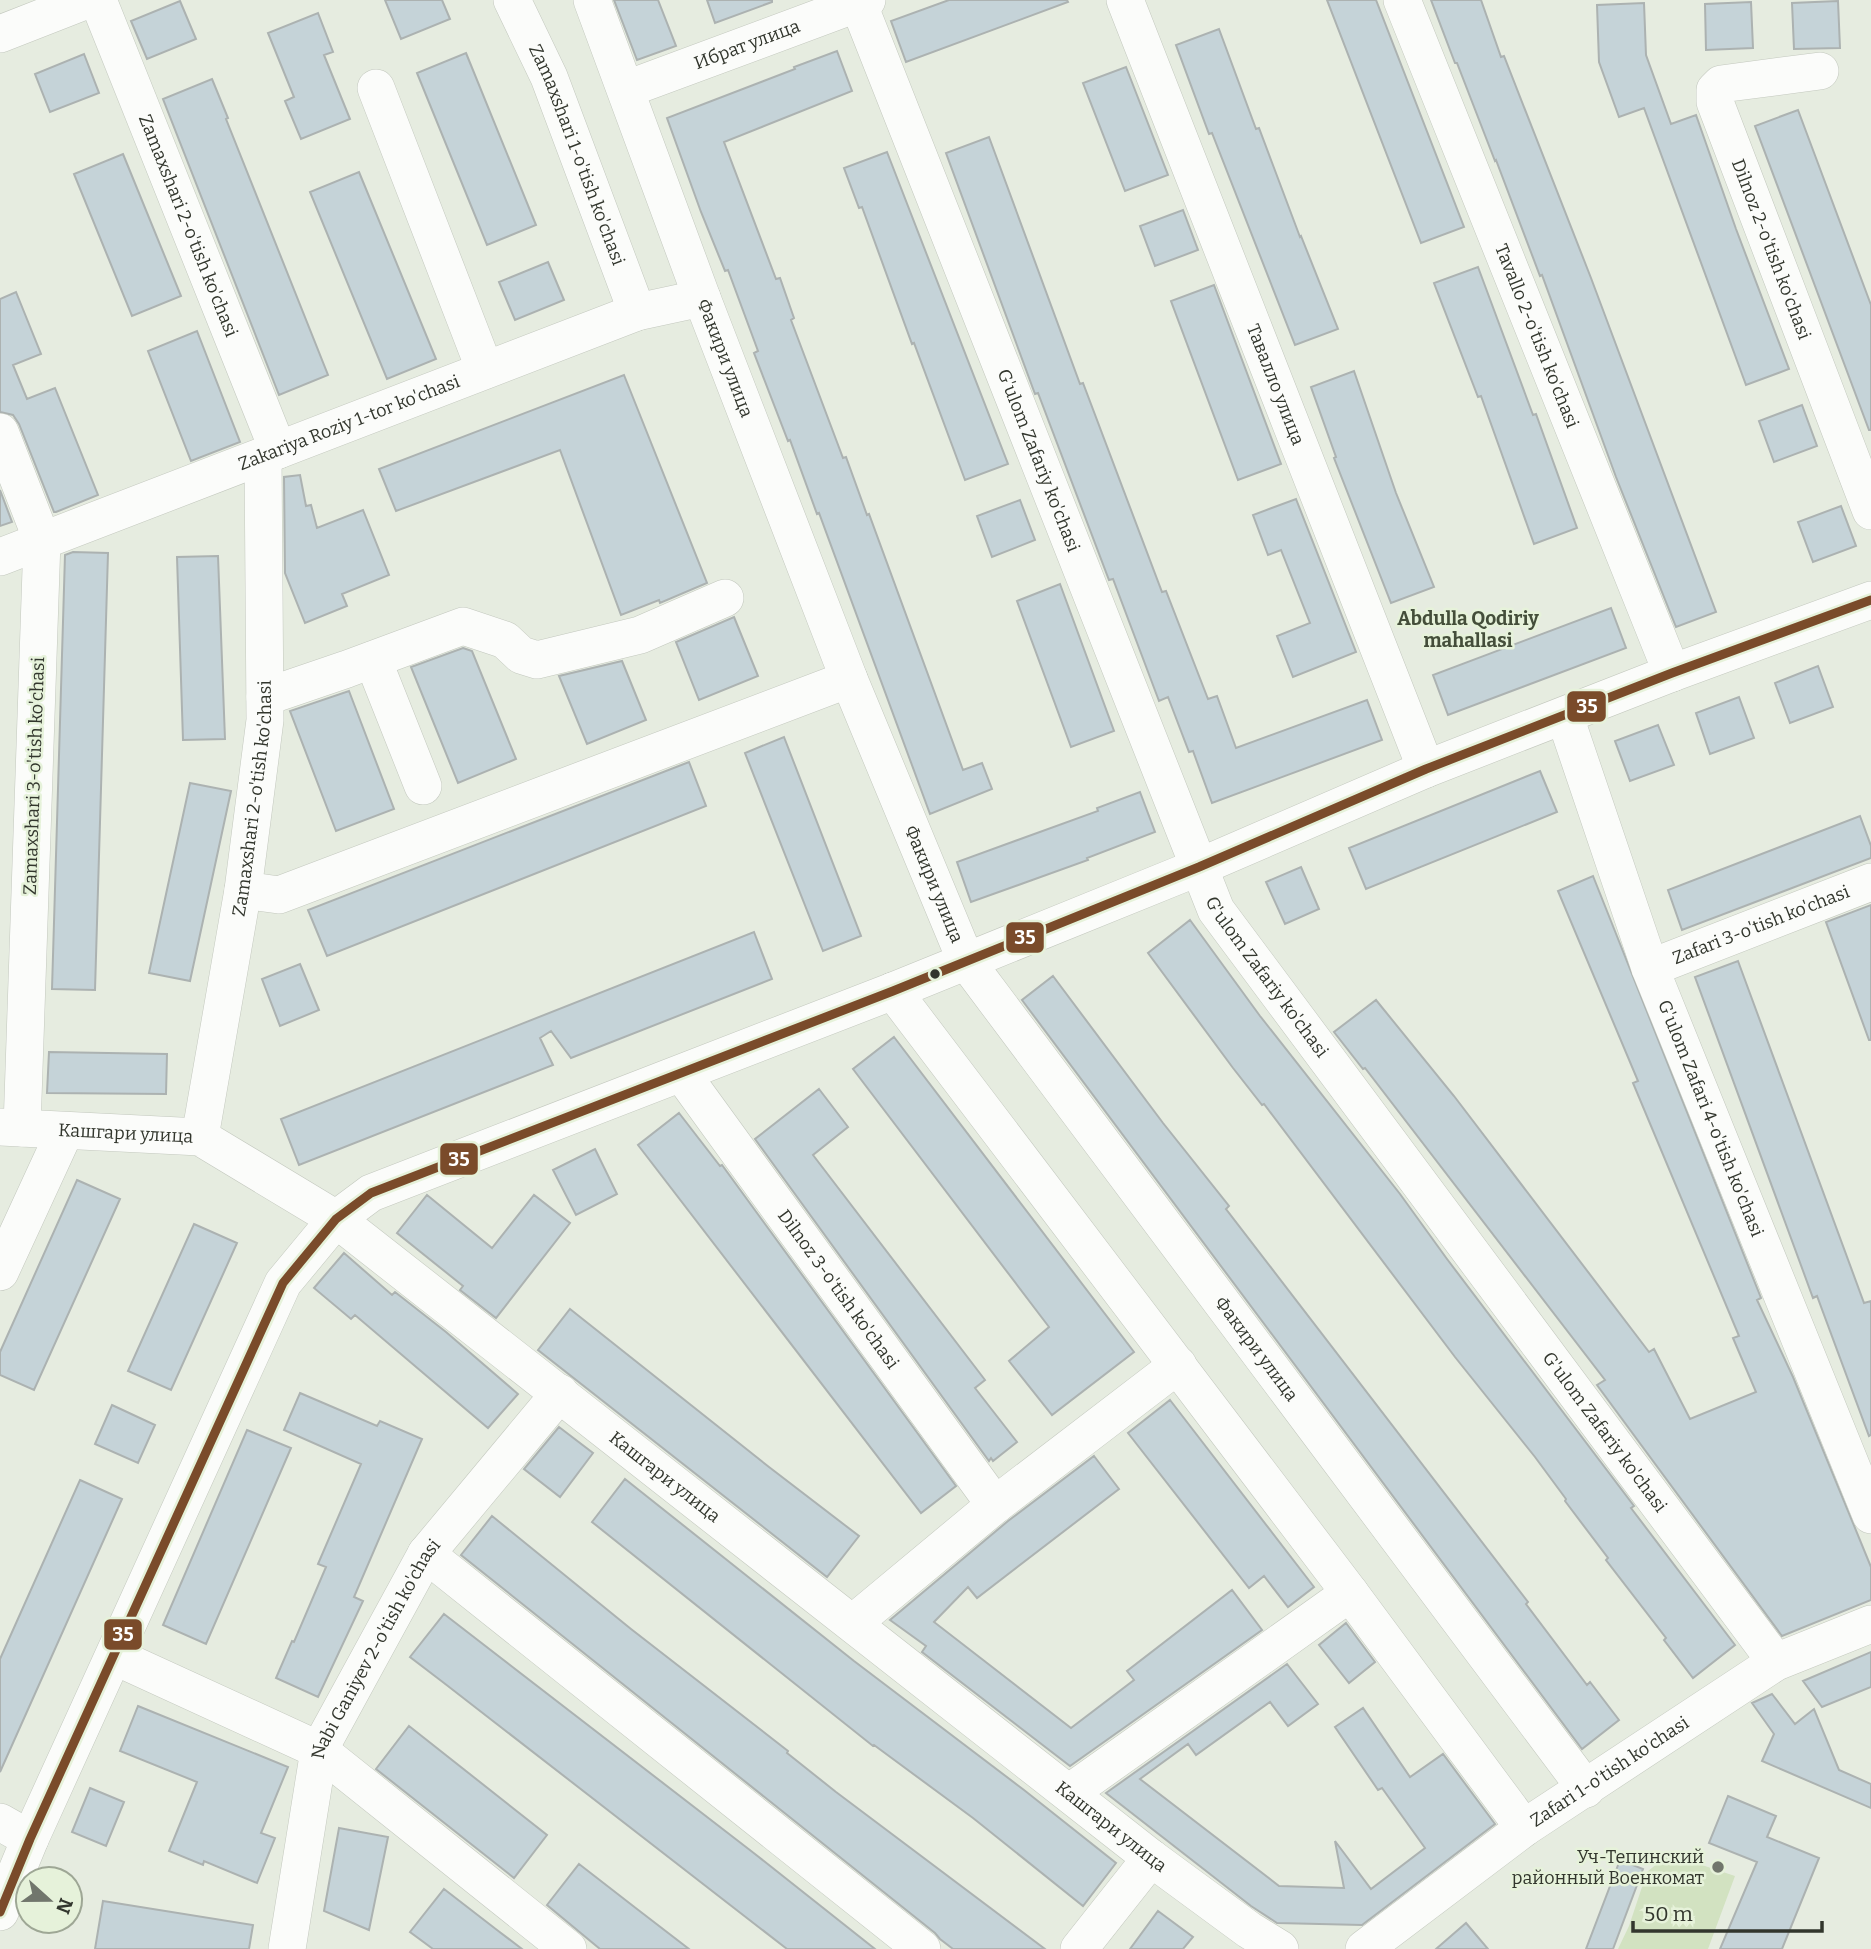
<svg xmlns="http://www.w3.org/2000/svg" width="1871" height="1949" viewBox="0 0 1871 1949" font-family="Bitter,serif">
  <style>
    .green { fill: #d2e2c1 }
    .building { fill: #c5d3d8; stroke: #acb2b1; stroke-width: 2 }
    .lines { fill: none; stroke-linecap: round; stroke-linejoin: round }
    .minor-casing { stroke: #c3c8be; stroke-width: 38 }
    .minor { stroke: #fbfcfa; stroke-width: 37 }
    .bus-1-casing { stroke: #e6f2da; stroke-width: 14 }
    .bus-1 { stroke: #7a4b2a; stroke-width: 9 }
    .bus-dot { fill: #32362d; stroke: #e6f2da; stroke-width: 2.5 }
    .poi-dot { fill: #71766c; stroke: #e6f2da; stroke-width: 2.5 }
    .labels { text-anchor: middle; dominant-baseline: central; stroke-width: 5; stroke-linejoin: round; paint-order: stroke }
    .street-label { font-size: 18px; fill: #32362d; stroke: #e6f2da }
    .poi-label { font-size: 18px; fill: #32362d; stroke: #e6f2da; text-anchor: end }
    .neighbourhood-label { font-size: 19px; font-weight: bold; fill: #444e3a; stroke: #e6f2da }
    .line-badge { stroke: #e6f2da; stroke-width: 2.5 }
    .badge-label { font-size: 19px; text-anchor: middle; font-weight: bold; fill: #fff }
  </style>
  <rect width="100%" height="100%" fill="#e6ece0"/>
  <!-- green -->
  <path class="green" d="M1669,1854L1735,1876L1708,1949H1618L1629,1926L1647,1872Z"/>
  <!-- building -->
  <path class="building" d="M385,0H442L450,19L401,39Z
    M614,0H658L676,46L637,60Z
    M707,0H772V2L715,23Z
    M949,0H1067L1068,2L906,62L891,21Z
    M1327,0H1376L1464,227L1421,243Z
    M1431,0H1481L1501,57L1504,56L1591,278L1716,612L1676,627L1616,477L1542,275L1540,276L1496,160L1495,161L1457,63H1455Z
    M180,1L196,39L147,59L131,21Z
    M1838,1L1840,48L1794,49L1792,3Z
    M1751,2L1753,48L1706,50L1705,4Z
    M1644,3L1646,55L1671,124L1696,115L1736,229L1789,369L1746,385L1644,108L1619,117L1599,62L1597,5Z
    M318,13L333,52L324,55L350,119L301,139L285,101L294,97L268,33Z
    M1219,29L1256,129L1259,128L1300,237L1301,236L1338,329L1295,345L1212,133L1209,134L1176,45Z
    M837,51L852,91L724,142L776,279L780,278L794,318L791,320L843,458L846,457L867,515L869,514L963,770L982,763L992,789L930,814L819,513L817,514L790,440L788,441L754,353L758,351L728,270L725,271L701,212L667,118L795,69L794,67Z
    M466,53L536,225L487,245L417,73Z
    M84,54L99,93L50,112L35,74Z
    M1126,67L1168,175L1125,191L1083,83Z
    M212,79L228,118L226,119L328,375L279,395L163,99Z
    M1798,110L1871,305V430H1869L1755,126Z
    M989,137L1080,384L1083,383L1162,592L1166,591L1208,699L1217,696L1236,748L1367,700L1382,740L1212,803L1193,751L1189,752L1168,697L1159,701L1113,579L1109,580L1038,393L1035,394L946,153Z
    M887,152L1008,464L965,480L914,343L912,344L862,207L859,208L844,168Z
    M123,154L181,296L132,316L74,174Z
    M359,172L436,359L387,379L310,192Z
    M1183,210L1198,250L1155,266L1140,226Z
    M548,262L564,300L515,320L499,282Z
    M1478,267L1533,415L1536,414L1577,528L1534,544L1481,396L1478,397L1434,283Z
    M1214,285L1281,464L1238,480L1171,301Z
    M16,292L41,354L13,365L27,399L55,388L98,495L56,512H54L19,424L13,415L0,412V299Z
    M197,331L240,442L191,461L148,351Z
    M1354,371L1396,493L1434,587L1391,603L1334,458L1336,457L1311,387Z
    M624,375L707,583L660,603L659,600L621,615L560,450L396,511L379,469Z
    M1802,405L1817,446L1774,462L1759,421Z
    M300,475L306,506L311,505L317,528L363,510L389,575L342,594L347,606L305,623L285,573L284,477Z
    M0,490L12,522L0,526Z
    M1296,499L1356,652L1293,677L1277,636L1310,623L1281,550L1268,555L1253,515Z
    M1020,500L1035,540L992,557L977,516Z
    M1841,506L1856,546L1813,562L1798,522Z
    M73,552L108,553L95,990L52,989L65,555Z
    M218,556L225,739L183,740L177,557Z
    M1060,584L1114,731L1071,747L1017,601Z
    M1611,608L1626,648L1448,715L1433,675Z
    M734,617L758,676L699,700L676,642Z
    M463,648L472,651L516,759L458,783L411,667Z
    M622,661L646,720L587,744L559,676Z
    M1818,666L1833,707L1790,723L1775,683Z
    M349,691L394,809L336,831L290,711Z
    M1739,697L1754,738L1710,754L1696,713Z
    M1658,725L1674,765L1630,781L1615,741Z
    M784,737L861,936L823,951L745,753Z
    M689,762L706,806L327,956L308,910Z
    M1540,771L1557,812L1366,889L1349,848Z
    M190,783L231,791L190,981L149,973Z
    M1140,792L1155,832L1087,858L1088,860L971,902L957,862L1098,811L1097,808Z
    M1860,816L1871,846V858L1682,930L1668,890Z
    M1301,867L1319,909L1285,924L1266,882Z
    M1593,876L1761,1298L1757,1300L1793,1377L1871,1567V1600L1782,1636L1597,1385L1605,1380L1365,1068L1363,1069L1334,1032L1376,1000L1454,1096L1649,1352L1654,1349L1690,1419L1756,1392L1733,1338L1739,1336L1633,1083L1638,1081L1558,891Z
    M1871,905V1040H1869L1826,922Z
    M1190,920L1260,1016L1400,1194L1447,1259L1634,1506L1631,1508L1735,1645L1693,1678L1664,1640L1666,1638L1606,1560L1608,1558L1565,1501L1566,1499L1535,1457L1455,1357L1264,1104L1262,1105L1233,1068L1148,953Z
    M754,932L772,979L571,1058L551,1031L540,1038L553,1065L299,1165L281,1119Z
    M1738,961L1864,1303L1871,1301V1435L1869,1436L1817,1296L1813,1298L1695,977Z
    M300,964L319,1010L280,1026L262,979Z
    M1053,976L1163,1123L1229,1206L1226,1209L1528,1602L1526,1604L1587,1685L1590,1682L1619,1720L1582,1749L1022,1000Z
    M894,1037L1134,1352L1052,1415L1009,1361L1049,1327L853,1069Z
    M49,1052L167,1054L166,1094L47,1093Z
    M819,1089L848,1127L813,1155L985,1380L975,1388L1017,1442L993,1461L991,1458L989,1461L755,1139Z
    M679,1113L720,1166L722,1165L956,1486L921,1513L638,1145Z
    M595,1149L617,1194L576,1215L553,1170Z
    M77,1180L120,1199L34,1390L0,1375V1352Z
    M427,1195L492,1248L534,1195L570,1223L496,1318L460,1290L463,1286L397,1233Z
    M194,1224L237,1243L171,1390L128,1371Z
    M344,1253L392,1295L395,1292L446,1332L518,1394L488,1428L355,1315L351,1319L314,1288Z
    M570,1309L769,1467L859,1536L827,1577L538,1350Z
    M300,1393L377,1426L380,1421L422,1439L354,1597L363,1601L318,1697L276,1678L292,1641L294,1642L326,1567L318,1564L361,1464L284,1430Z
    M1170,1400L1314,1587L1288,1607L1264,1576L1249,1588L1128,1433Z
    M112,1405L155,1425L138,1463L95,1444Z
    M559,1427L593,1453L560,1497L524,1469Z
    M247,1430L291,1448L206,1644L163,1625Z
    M1094,1456L1119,1489L977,1598L968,1587L934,1622L1071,1728L1134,1680L1127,1671L1232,1590L1262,1630L1070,1766L922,1652L926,1646L890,1620L1008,1521Z
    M625,1479L854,1661L1024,1790L1116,1863L1083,1906L973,1818L874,1745L873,1746L592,1522Z
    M80,1480L122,1499L0,1772V1659Z
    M492,1516L631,1629L788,1751L787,1753L836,1792L1045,1949H953L940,1939L935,1933L461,1555Z
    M444,1614L755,1854L875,1949H787L444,1683L410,1657Z
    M1346,1623L1375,1662L1349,1683L1319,1645Z
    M1871,1652V1687L1822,1707L1803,1681Z
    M1287,1664L1318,1704L1288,1726L1270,1702L1196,1755L1188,1744L1140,1779L1279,1886L1344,1888L1335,1841L1371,1889L1425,1848L1382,1788L1378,1790L1335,1727L1363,1708L1410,1777L1443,1754L1495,1824L1362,1925L1277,1923L1251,1906L1106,1793Z
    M1772,1694L1795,1724L1814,1709L1839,1770L1871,1784V1808L1762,1761L1774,1734L1752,1703Z
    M138,1706L288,1767L261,1833L275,1838L257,1883L204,1861L203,1865L169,1851L197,1782L120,1751Z
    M409,1726L547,1835L514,1878L376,1769Z
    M90,1788L124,1802L106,1846L72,1832Z
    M1728,1796L1776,1816L1767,1837L1819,1858L1782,1949H1720L1757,1862L1709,1843Z
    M339,1828L388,1837L369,1930L324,1911Z
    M1620,1860L1643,1869L1613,1949H1586Z
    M579,1864L637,1909L689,1949H600L547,1905Z
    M444,1889L497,1930L522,1949H433L410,1932Z
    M103,1901L253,1925L249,1949H95Z
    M1158,1911L1193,1937L1183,1949H1130Z
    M1466,1923L1488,1949H1436Z"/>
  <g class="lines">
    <!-- minor casing -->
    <g class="minor-casing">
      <g id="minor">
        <path id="s1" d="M98,0L278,450"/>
        <path id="s2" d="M512,0L549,77L637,312"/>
        <path id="s3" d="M592,0L702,298L849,679L966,961L1586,1789"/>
        <path id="s4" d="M857,0L1216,910L1776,1662"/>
        <path id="s5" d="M1125,0L1426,769"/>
        <path id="s6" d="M1402,0L1672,673"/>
        <path d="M0,34L87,0"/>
        <path id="s7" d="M1820,71L1721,84L1715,90V102L1871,511"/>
        <path d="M376,88L485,370"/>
        <path id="s8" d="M627,89L867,0"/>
        <path d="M0,432L42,540L22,1128"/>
        <path id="s9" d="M0,557L637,312L702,298"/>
        <path d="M373,660L423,786"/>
        <path d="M265,697L347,669L463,626L505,640L521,655L537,660L640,635L725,598"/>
        <path id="s10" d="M1565,717L1650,968L1871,1515"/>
        <path d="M243,890L279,895L849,679"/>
        <path id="s11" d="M1650,968L1871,882"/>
        <path d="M893,991L1350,1593L1524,1828"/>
        <path id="s12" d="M682,1074L995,1505"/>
        <path id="s13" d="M0,1127L200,1137L336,1219L1151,1858L1249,1930L1280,1949"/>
        <path id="s14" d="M200,1137L243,890L265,720L263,456"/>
        <path d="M0,1272L65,1131"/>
        <path d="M426,1554L922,1949"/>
        <path d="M853,1623L995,1505L1178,1365"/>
        <path d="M114,1656L319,1750L568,1949"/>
        <path d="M1069,1793L1350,1593"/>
        <path d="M0,1822L30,1839"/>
        <path d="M0,1912L30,1839L283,1283L336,1219L371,1193L893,991L1199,867L1426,769L1672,673L1871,600"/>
        <path id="s15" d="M287,1949L319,1750L426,1554L560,1393"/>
        <path d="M1079,1949L1151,1858"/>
        <path id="s16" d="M1364,1949L1524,1828L1776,1662L1871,1624"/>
      </g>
    </g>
    <!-- minor -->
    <use href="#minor" class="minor"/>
    <!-- bus-1 casing -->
    <g class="bus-1-casing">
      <path id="bus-1" d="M0,1912L30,1839L283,1283L336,1219L371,1193L893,991L1199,867L1426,769L1672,673L1871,600"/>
    </g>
    <!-- bus-1 -->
    <use href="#bus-1" class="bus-1"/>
  </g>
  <!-- markers -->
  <circle class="bus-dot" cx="935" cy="974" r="6"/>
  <circle class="poi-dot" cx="1718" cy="1867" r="7"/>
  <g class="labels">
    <!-- street labels -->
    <g class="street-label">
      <text stroke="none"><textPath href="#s8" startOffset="128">Ибрат улица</textPath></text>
      <text stroke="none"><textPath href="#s2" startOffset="168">Zamaxshari 1-o'tish ko'chasi</textPath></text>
      <text stroke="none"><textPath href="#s1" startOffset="243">Zamaxshari 2-o'tish ko'chasi</textPath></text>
      <text stroke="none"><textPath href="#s7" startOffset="278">Dilnoz 2-o'tish ko'chasi</textPath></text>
      <text stroke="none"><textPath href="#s6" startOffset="362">Tavallo 2-o'tish ko'chasi</textPath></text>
      <text stroke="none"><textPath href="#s3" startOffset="382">Факири улица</textPath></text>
      <text stroke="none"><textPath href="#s5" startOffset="413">Тавалло улица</textPath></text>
      <text stroke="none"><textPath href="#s9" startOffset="374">Zakariya Roziy 1-tor ko'chasi</textPath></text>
      <text stroke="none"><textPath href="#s4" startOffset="495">G'ulom Zafariy ko'chasi</textPath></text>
      <text transform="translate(34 776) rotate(-88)">Zamaxshari 3-o'tish ko'chasi</text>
      <text stroke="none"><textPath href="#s14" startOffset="343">Zamaxshari 2-o'tish ko'chasi</textPath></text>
      <text stroke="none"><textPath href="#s3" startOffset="948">Факири улица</textPath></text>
      <text stroke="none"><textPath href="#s11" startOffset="119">Zafari 3-o'tish ko'chasi</textPath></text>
      <text stroke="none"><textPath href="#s4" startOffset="1062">G'ulom Zafariy ko'chasi</textPath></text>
      <text stroke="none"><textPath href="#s10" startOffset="427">G'ulom Zafari 4-o'tish ko'chasi</textPath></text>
      <text stroke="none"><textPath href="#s13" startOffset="126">Кашгари улица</textPath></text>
      <text stroke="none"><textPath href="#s12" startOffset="266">Dilnoz 3-o'tish ko'chasi</textPath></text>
      <text stroke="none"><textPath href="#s3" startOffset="1516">Факири улица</textPath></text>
      <text stroke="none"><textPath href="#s4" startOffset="1629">G'ulom Zafariy ko'chasi</textPath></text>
      <text stroke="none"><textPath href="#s13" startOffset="777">Кашгари улица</textPath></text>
      <text stroke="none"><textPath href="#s15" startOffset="317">Nabi Ganiyev 2-o'tish ko'chasi</textPath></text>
      <text stroke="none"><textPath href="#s16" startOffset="303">Zafari 1-o'tish ko'chasi</textPath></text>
      <text stroke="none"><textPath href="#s13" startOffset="1344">Кашгари улица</textPath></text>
    </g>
    <!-- poi labels -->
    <g class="poi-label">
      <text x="1704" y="1857">Уч-Тепинский<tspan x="1704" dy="21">районный Военкомат</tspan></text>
    </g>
    <!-- neighbourhood labels -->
    <g class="neighbourhood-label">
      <text x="1468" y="618">Abdulla Qodiriy<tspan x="1468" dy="22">mahallasi</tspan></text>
    </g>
  </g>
  <g class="line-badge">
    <rect x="1566" y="690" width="41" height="33" rx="7" fill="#7a4b2a"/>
    <rect x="1005" y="921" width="40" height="33" rx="7" fill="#7a4b2a"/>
    <rect x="439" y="1142" width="40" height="34" rx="7" fill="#7a4b2a"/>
    <rect x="103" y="1618" width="40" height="33" rx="7" fill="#7a4b2a"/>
  </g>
  <g class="badge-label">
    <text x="1587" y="713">35</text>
    <text x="1025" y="944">35</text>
    <text x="459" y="1166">35</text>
    <text x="123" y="1641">35</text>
  </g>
  <!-- north arrow -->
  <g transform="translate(49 1900) rotate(111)"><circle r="33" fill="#e6f2da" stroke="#9ea795" stroke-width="2"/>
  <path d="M0-5L12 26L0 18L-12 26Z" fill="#71766c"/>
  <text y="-10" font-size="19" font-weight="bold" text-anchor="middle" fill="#32362d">N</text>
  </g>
  <!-- scale -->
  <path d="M1633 1921v10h189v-10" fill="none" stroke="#32362d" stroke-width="3.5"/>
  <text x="1644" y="1921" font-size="21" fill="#32362d" stroke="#e6f2da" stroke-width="5" paint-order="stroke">50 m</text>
</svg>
